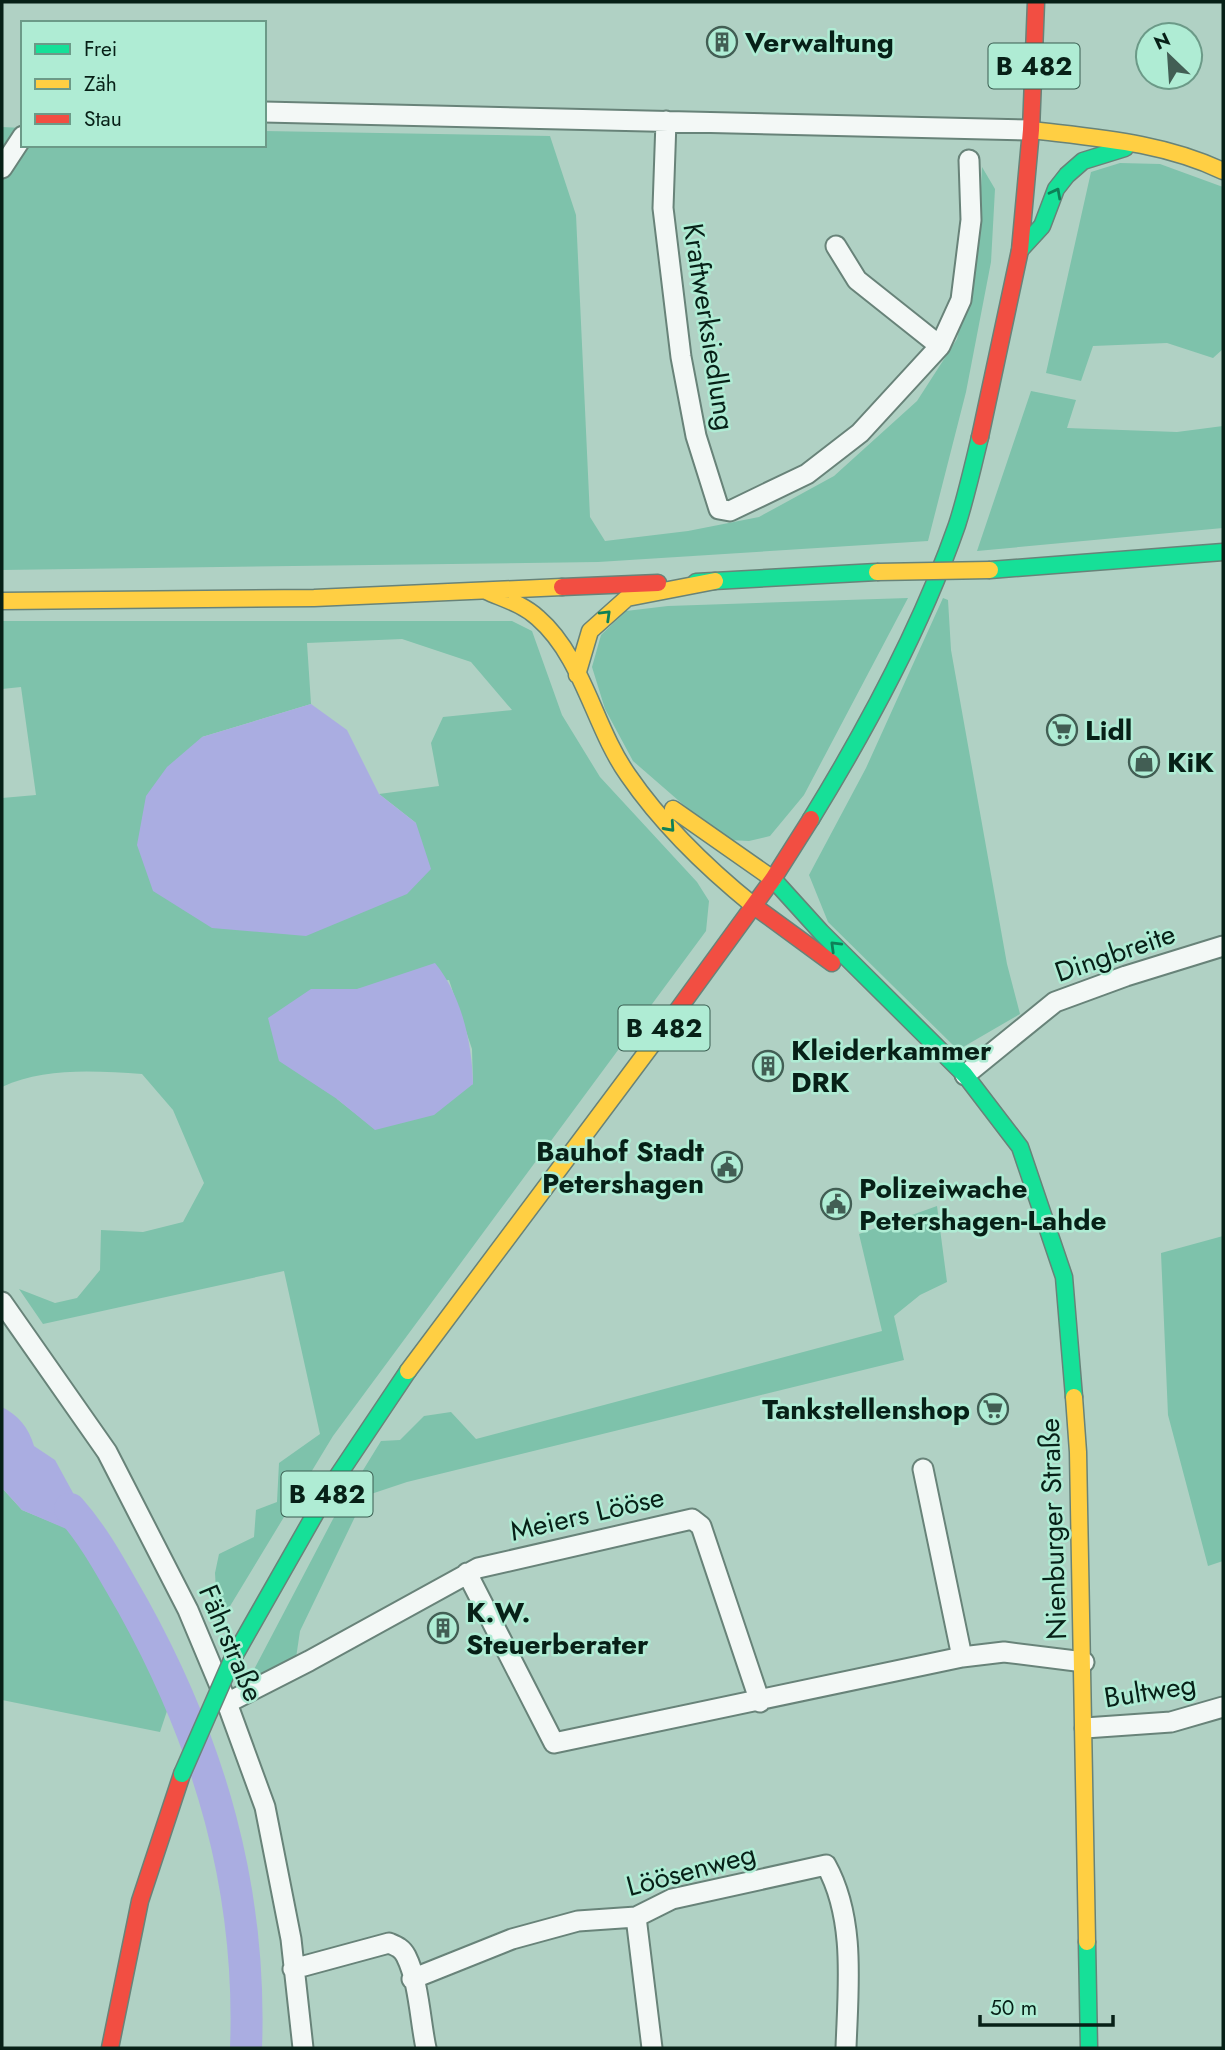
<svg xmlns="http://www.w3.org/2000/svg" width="1225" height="2050" viewBox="0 0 1225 2050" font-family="Jost,sans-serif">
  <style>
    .green { fill: #7ec2ab; fill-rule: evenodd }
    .water { fill: #aaade1 }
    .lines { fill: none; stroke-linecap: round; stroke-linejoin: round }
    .river { stroke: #aaade1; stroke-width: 32 }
    .street-casing { stroke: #688379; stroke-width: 23 }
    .fast-casing { stroke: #688379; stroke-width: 19 }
    .slow-casing { stroke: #688379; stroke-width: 19 }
    .jam-casing { stroke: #688379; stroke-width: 19 }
    .street { stroke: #f3f8f6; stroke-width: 19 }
    .fast { stroke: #16e098; stroke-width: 16 }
    .slow { stroke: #ffcf43; stroke-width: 16 }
    .jam { stroke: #f24e42; stroke-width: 16 }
    .fast-bridge-casing { stroke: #688379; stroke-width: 19; stroke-linecap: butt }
    .slow-bridge-casing { stroke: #688379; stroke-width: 19; stroke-linecap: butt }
    .fast-bridge { stroke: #16e098; stroke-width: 16 }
    .slow-bridge { stroke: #ffcf43; stroke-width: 16 }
    .oneway { stroke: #0e8058 }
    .labels { text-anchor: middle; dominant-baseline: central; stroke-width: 5; stroke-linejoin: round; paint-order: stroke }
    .shield { fill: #afecd4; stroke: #395d50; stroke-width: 2 }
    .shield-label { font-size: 26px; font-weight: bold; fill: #072017 }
    .poi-label { font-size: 28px; font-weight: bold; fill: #072017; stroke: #afecd4; text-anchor: start }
    .street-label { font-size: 28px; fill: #072017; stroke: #afecd4 }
  </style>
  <rect width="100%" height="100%" fill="#b0d1c4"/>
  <!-- green -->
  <path class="green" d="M2,127L23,128V145H264V131L550,136L576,215L590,517L605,541L688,531L759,517L834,476L917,401L957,339L978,250L982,167L995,189L991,262L966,392L928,541L598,562L2,570Z
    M1120,163L1160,164L1223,187V349L1213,358L1167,343L1093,346L1081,381L1046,373L1091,172Z
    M1031,391L1076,400L1067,428L1177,432L1223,426V528L977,551Z
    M908,598L804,795L770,836L749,841L729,840L709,827L633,761L605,709L592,667L601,635L626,611L668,606Z
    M943,598L948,600L951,650L1007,964L1020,1014L958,1050L828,922L809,875L866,768Z
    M2,621H512L532,631L562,715L600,777L697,882L709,901L706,931L333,1436L218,1626L215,1573L219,1554L254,1537L256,1510L277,1502L279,1463L320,1434L284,1271L43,1324L19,1289L55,1303L77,1298L100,1270L101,1230L143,1232L183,1222L204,1183L173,1110L142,1074C96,1071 44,1067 2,1087V798L36,795L21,687L2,689ZM402,639L471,662L512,710L443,717L431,743L439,786L379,794L416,823L202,737L311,704L307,643ZM449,980L472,1049L473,1084L375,1129L337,1099L311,989H357Z
    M937,1206L947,1282L920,1295L894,1316L904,1360L407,1482L365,1496L300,1631L296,1658L248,1681L333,1519L381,1441L400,1440L424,1416L451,1412L476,1439L882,1331L859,1234Z
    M1223,1236V1561L1208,1566L1168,1415L1161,1253Z
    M2,1488L22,1510L78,1533L116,1585L171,1699L160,1732L2,1700Z"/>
  <!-- water -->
  <path class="water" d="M311,704L347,730L379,794L416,823L431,869L407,894L306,936L212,928L153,891L137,845L146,796L167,767L202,737Z
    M435,963C462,996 472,1043 473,1084L434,1115L375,1130L337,1099L279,1061L268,1018L311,989H357Z
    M2,1407C18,1415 29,1428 34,1446L55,1460L78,1502L105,1535L97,1542L22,1510L2,1488Z"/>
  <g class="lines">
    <!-- river -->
    <path class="river" d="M70,1509C96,1538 113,1572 133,1606C210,1745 252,1889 246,2048"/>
    <!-- street casing -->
    <g class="street-casing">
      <path id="street" d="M264,112L1031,130
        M666,121L663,208L681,357L696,436L719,509L730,511L807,474L860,433L940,346L857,280L836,246
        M2,168L23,136
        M940,346L961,300L971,220L969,160
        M965,1075L1055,1002L1126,976L1223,946
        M2,1302L107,1452L188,1610L227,1703L265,1807L291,1939L303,2048
        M923,1469L962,1657
        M467,1573L554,1743L962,1657L1004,1652L1084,1662
        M227,1703L309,1661L478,1568L692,1519L701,1526L760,1702
        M1085,1728L1171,1722L1223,1707
        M636,1917L652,2048
        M293,1969L389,1943C396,1946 402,1948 406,1956C419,1982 420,2020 426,2048
        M412,1979L512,1939L578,1921L636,1917L672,1899L826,1865C856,1919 848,1988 846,2048"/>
    </g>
    <!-- fast casing -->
    <g class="fast-casing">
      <path id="fast" d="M1020,250L1042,226L1056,189L1067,175L1083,161L1125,148
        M990,570L1223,552
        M696,582L877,572
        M811,819C868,726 921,628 957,525C966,497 973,466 980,437
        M773,879L821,932L965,1075L1020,1147L1064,1277L1074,1397
        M232,1660L331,1486L408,1371
        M1087,1942L1089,2048"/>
    </g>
    <!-- slow casing -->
    <g class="slow-casing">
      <path id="slow" d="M1031,130C1097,138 1162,142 1223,171
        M486,591C504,599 523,604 538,618C583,657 594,727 628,775C663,826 707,868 754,906
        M2,601L314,598L562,587
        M577,675L590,631L627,598L715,581
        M673,809L773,879
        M408,1371L669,1022
        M1074,1397L1078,1452L1087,1942"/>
    </g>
    <!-- jam casing -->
    <g class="jam-casing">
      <path id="jam" d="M980,437L1020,250L1031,130L1036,2
        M562,587L658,583
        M754,906L832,963
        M669,1022L773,879L811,819
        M110,2048L140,1901L182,1774"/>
    </g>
    <!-- street -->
    <use href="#street" class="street"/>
    <!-- fast -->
    <use href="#fast" class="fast"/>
    <!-- slow -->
    <use href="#slow" class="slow"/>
    <!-- jam -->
    <use href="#jam" class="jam"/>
    <!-- fast-bridge casing -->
    <g class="fast-bridge-casing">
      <path id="fast-bridge" d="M182,1774L232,1660"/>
    </g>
    <!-- slow-bridge casing -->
    <g class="slow-bridge-casing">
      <path id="slow-bridge" d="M877,572L990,570"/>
    </g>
    <!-- fast-bridge -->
    <use href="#fast-bridge" class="fast-bridge"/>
    <!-- slow-bridge -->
    <use href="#slow-bridge" class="slow-bridge"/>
  </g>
  <!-- one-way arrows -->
  <defs><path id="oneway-chevron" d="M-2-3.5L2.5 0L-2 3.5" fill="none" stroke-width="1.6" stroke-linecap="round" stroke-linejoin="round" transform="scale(1.75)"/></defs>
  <g class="oneway">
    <use href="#oneway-chevron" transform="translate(1056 193) rotate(-62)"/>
    <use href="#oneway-chevron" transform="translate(606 615) rotate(-44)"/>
    <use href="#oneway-chevron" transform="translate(670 827) rotate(48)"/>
    <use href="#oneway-chevron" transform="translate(835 946) rotate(-136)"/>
  </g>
  <!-- icons -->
  <defs>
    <g id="building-ring" transform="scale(1.575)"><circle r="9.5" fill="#afecd4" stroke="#425e54" stroke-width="1.5"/><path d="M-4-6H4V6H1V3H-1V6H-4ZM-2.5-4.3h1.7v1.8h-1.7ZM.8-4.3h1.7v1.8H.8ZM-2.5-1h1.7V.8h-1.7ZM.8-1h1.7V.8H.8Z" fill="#425e54"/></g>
    <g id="supermarket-ring" transform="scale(1.575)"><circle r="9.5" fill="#afecd4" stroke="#425e54" stroke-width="1.5"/><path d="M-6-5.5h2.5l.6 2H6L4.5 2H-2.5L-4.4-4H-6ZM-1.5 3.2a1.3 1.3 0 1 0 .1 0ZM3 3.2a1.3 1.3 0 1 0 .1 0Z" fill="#425e54"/></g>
    <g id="shop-ring" transform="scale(1.575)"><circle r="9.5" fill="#afecd4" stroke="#425e54" stroke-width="1.5"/><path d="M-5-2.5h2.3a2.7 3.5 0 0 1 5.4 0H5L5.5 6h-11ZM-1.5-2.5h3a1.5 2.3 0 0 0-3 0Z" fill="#425e54"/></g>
    <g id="civic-ring" transform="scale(1.575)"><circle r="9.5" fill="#afecd4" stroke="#425e54" stroke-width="1.5"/><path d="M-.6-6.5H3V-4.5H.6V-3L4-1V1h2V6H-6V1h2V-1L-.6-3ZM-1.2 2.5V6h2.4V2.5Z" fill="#425e54"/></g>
  </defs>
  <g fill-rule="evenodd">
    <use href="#building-ring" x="722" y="42"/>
    <use href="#supermarket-ring" x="1062" y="730"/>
    <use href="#shop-ring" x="1144" y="762"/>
    <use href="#building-ring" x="768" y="1066"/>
    <use href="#civic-ring" x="727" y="1167"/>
    <use href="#civic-ring" x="836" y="1204"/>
    <use href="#supermarket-ring" x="993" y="1409"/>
    <use href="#building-ring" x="443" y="1628"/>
  </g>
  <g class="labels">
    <!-- shield labels -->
    <g class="shield">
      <rect x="988.5" y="43.5" width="91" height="45" rx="5"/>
      <rect x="618.5" y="1005.5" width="91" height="45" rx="5"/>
      <rect x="281.5" y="1471.5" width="91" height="45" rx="5"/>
    </g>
    <g class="shield-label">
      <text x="1034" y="66">B 482</text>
      <text x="664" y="1028">B 482</text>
      <text x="327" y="1494">B 482</text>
    </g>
    <!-- poi labels -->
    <g class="poi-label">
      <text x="745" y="42">Verwaltung</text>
      <text x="1085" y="730">Lidl</text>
      <text x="1167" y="762">KiK</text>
      <text x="791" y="1050">Kleiderkammer<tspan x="791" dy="32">DRK</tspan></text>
      <text x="704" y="1151" text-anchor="end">Bauhof Stadt<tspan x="704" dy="32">Petershagen</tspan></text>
      <text x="859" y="1188">Polizeiwache<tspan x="859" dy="32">Petershagen-Lahde</tspan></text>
      <text x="970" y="1409" text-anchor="end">Tankstellenshop</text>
      <text x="466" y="1612">K.W.<tspan x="466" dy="32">Steuerberater</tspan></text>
    </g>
    <!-- street labels -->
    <g class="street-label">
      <text transform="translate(709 327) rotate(81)">Kraftwerksiedlung</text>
      <text transform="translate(1115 953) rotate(-19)">Dingbreite</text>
      <text transform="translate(587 1514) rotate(-13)">Meiers Lööse</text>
      <text transform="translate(1053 1529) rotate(-92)">Nienburger Straße</text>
      <text transform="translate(231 1643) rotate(67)">Fährstraße</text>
      <text transform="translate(1150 1691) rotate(-9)">Bultweg</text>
      <text transform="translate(691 1870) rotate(-15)">Löösenweg</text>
    </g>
  </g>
  <!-- border -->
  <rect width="1225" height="2050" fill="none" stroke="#072017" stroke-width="7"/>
  <!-- legend -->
  <rect x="21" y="21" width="245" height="126" fill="#afecd4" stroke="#6c9a88" stroke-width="2"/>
  <rect x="35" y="44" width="35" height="10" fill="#16e098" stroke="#6c9a88" stroke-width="2"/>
  <text x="84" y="56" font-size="21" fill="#072017">Frei</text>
  <rect x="35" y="79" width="35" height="10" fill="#ffcf43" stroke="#6c9a88" stroke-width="2"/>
  <text x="84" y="91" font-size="21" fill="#072017">Zäh</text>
  <rect x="35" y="114" width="35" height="10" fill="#f24e42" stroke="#6c9a88" stroke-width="2"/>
  <text x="84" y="126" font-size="21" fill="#072017">Stau</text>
  <!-- north arrow -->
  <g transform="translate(1169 56) rotate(335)"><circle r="33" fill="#afecd4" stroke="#6c9a88" stroke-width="2"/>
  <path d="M0-5L12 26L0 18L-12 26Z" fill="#425e54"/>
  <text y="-10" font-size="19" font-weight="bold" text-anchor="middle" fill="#072017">N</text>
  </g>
  <!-- scale -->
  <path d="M980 2015v10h133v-10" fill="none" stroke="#072017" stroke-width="3.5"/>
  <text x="990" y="2015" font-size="21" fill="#072017" stroke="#afecd4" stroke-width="5" paint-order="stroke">50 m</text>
</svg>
